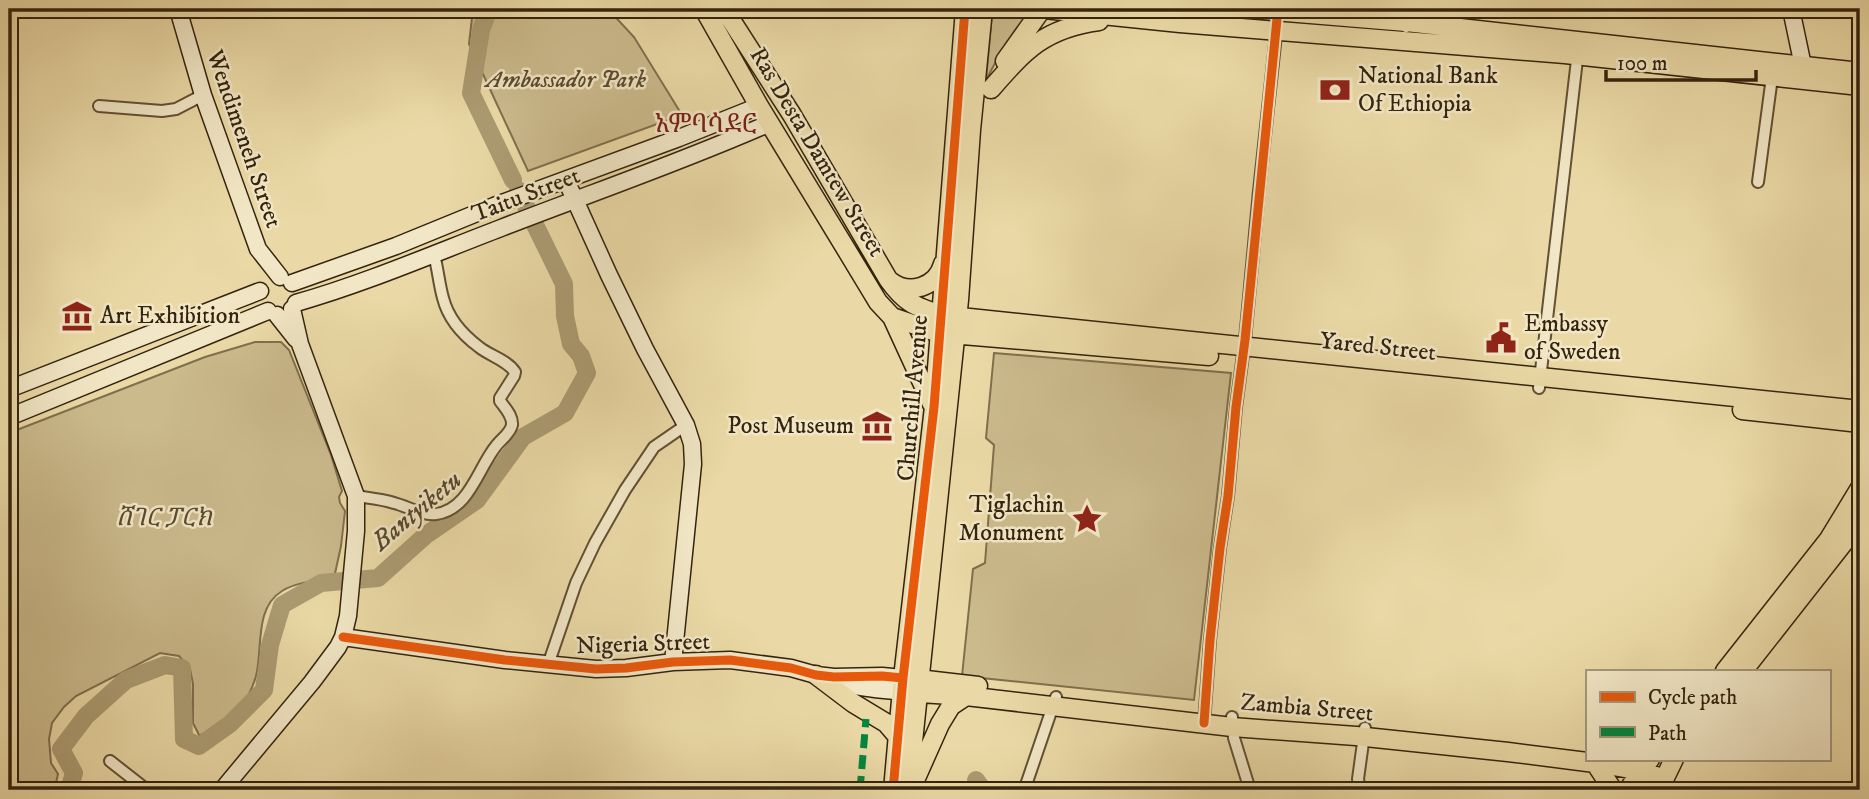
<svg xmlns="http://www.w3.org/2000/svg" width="1869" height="799" viewBox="0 0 1869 799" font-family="'IM FELL DW Pica','Noto Serif Ethiopic',serif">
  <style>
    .green { fill: #cbba8c; stroke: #806f4d; stroke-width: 2 }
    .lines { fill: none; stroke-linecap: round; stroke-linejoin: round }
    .river { stroke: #ac9b72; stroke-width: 18 }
    .street-casing { stroke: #625134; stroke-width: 14 }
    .secondary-casing { stroke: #34240e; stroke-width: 19 }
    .primary-casing { stroke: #34240e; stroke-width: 21 }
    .street { stroke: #f1e6c5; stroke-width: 10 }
    .secondary { stroke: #f1e6c5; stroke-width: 16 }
    .primary { stroke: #ead9a6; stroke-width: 18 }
    .quiet { stroke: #00873e; stroke-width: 7; stroke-dasharray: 14 7; stroke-linecap: butt }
    .cycleway-casing { stroke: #f1e6c5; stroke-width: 13 }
    .cycleway { stroke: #e8590c; stroke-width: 9 }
    .labels { text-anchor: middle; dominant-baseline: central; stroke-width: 5; stroke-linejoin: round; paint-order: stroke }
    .poi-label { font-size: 24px; fill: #34240e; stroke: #f1e6c5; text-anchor: start }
    .park-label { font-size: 24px; font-style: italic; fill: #5a4a2e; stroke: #f1e6c5 }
    .street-label { font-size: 24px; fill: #34240e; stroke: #f1e6c5 }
    .neighbourhood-label { font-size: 26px; fill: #7a1f14; stroke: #f1e6c5 }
    .water-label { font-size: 26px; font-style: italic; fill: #58482c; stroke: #f1e6c5 }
  </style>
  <rect width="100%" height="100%" fill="#ead9a6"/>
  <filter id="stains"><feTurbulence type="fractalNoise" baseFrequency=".00286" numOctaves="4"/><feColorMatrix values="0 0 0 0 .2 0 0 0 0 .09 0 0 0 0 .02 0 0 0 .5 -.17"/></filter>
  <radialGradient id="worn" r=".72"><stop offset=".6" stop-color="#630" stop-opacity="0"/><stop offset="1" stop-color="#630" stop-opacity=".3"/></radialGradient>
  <!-- green -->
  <path class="green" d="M473,9H608L634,37L682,115L528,171L469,44Z
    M992,15L1026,18L1002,50L986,80Z
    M255,342H281L289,350L331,455L342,491L339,497L340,503L345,511L341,546L334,578C320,579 294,583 282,591C254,608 263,649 256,676C249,701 227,733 199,735L193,723V684L190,669L179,656L160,653L76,696L64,707L52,723L49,739L51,763L58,774L56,783L48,790H9V433L205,357Z
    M994,353L1231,373L1194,700L962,676L973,569L985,563L994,445L986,438Z"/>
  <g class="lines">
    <!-- river -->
    <path class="river" d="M489,9L481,30L471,93L513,180
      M976,780L983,790
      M69,790L74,773L61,749L86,716L126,680L165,665L182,668L184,739L199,746L230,724L264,690L270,645L282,605L321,583L378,578L426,535L477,500L523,437L565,413L587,373L581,356L571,344L565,316L564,284L518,190"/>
    <!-- street casing -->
    <g class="street-casing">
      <path id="street" d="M1406,27L1407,9
        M99,106L162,111L176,109L203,95
        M1758,182L1772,77
        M1539,388L1578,51
        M356,496C369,498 382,499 394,503C407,506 422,516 436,514C469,510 478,468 496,446C501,439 510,434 512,425C513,416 505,408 500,401V398L514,376L515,372C507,360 490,356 479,347C463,335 448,318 443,298C439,284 438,269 434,255
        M548,665L576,583L595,543L625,490L654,447L686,425
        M1232,717L1234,738L1250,790
        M1204,723L1210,640L1220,548L1228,496L1236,407L1245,340L1259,191L1277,26
        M110,761L147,790
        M1027,790L1026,785L1056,697
        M1360,790L1358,779L1365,728"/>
    </g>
    <!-- secondary casing -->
    <g class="secondary-casing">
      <path id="secondary" d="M178,9L203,95L258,249L280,277
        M1791,9L1803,66
        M566,180L609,275L645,349L686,425L692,444L693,464L673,662
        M292,283L396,246L494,206L679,138L759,106
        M296,303C366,283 433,254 501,228C591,193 682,162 770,123
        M277,315L296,339
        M9,389L260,291
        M9,417L268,311
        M343,637L505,660L596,669L626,668L673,662L730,660L791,668L816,675L834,677L882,676L903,678
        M839,680C855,689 883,689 902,692
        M222,790L312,682L338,647L343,637L348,616L356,531V496L300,344L292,309"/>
    </g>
    <!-- primary casing -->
    <g class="primary-casing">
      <path id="primary" d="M704,9L759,106L852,259L878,302L892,317L932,404
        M724,9L792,115L888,279C905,303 914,306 941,315L1860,410
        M1044,9L1180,23L1565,54L1860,86
        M1251,9L1406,22L1860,72
        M1005,61L1042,9
        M991,89C1025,50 1045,28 1099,21
        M890,281C909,296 937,287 943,264
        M892,317L939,333L1209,356
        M1742,410L1860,423
        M1725,671L1829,539L1860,488
        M1743,671L1845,541L1860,519
        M816,675L853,703L886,723L898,737
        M909,678L978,686
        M905,692L966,696L1232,727L1356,736L1508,752L1595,763L1642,771L1664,779
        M1595,763L1613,790
        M912,787L940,724L951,706L966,696
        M893,790L903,678L934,407L965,9
        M908,790L959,300L971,130L983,9
        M1628,790L1650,759
        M1659,790L1674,759"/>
    </g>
    <!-- street -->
    <use href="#street" class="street"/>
    <!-- secondary -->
    <use href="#secondary" class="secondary"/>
    <!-- primary -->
    <use href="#primary" class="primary"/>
    <!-- quiet -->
    <path class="quiet" d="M860,790L866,719"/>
    <!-- cycleway casing -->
    <g class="cycleway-casing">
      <path id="cycleway" d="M343,637L505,660L596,669L626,668L673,662L730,660L791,668L816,675L834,677L882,676L903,678
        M1204,723L1210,640L1220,548L1228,496L1236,407L1245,340L1278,9
        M893,790L903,678L934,407L965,9"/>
    </g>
    <!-- cycleway -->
    <use href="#cycleway" class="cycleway"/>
  </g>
  <!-- icons -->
  <defs>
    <g id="bank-bare" transform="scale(2.415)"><path d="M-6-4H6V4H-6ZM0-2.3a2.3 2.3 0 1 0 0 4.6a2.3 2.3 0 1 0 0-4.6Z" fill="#8f2418" stroke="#f1e6c5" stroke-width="2.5" paint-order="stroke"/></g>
    <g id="museum-bare" transform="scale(2.415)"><path d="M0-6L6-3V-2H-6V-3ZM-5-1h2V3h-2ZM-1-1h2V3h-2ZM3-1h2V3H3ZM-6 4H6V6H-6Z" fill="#8f2418" stroke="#f1e6c5" stroke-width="2.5" paint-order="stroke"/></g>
    <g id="civic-bare" transform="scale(2.415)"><path d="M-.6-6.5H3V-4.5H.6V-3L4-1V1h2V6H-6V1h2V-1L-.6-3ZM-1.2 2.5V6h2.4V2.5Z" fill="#8f2418" stroke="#f1e6c5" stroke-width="2.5" paint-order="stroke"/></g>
    <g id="sight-bare" transform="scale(2.415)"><path d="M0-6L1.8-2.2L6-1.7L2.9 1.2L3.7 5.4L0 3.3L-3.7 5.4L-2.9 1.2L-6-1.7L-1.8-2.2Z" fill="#8f2418" stroke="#f1e6c5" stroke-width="2.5" paint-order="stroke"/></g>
  </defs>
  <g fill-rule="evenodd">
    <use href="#bank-bare" x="1335" y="90"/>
    <use href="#museum-bare" x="77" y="316"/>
    <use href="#civic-bare" x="1501" y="338"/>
    <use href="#museum-bare" x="877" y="426"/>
    <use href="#sight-bare" x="1087" y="519"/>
  </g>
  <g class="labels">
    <!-- poi labels -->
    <g class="poi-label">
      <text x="1358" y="76">National Bank<tspan x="1358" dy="28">Of Ethiopia</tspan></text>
      <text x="100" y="316">Art Exhibition</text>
      <text x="1524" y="324">Embassy<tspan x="1524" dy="28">of Sweden</tspan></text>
      <text x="854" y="426" text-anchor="end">Post Museum</text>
      <text x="1064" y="505" text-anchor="end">Tiglachin<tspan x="1064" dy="28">Monument</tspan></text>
    </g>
    <!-- park labels -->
    <g class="park-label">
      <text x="566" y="80">Ambassador Park</text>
      <text x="164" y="518">ሸገር ፓርክ</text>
    </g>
    <!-- street labels -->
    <g class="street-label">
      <text transform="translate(244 139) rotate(71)">Wendimeneh Street</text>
      <text transform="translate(817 152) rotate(59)">Ras Desta Damtew Street</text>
      <text transform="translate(526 195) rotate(-21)">Taitu Street</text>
      <text transform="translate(1378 347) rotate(6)">Yared Street</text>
      <text transform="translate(913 398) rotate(-85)">Churchill Avenue</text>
      <text transform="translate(643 644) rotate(-2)">Nigeria Street</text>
      <text transform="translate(1307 708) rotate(5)">Zambia Street</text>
    </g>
    <!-- neighbourhood labels -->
    <g class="neighbourhood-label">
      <text x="706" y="124">አምባሳደር</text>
    </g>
    <!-- water labels -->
    <g class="water-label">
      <text transform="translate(417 511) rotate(-40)">Bantyiketu</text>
    </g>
  </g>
  <!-- margin -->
  <rect width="1869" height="799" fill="none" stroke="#ead9a6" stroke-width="35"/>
  <rect x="10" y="10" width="1848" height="778" fill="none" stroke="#34240e" stroke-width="3.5"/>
  <rect x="18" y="18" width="1834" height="764" fill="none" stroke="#34240e" stroke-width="2"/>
  <!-- legend -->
  <rect x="1586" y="670" width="245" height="91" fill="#f1e6c5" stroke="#a5987c" stroke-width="2"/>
  <rect x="1600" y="692" width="35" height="10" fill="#e8590c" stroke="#a5987c" stroke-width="2"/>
  <text x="1648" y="704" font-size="21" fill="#34240e">Cycle path</text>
  <rect x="1600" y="727" width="35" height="10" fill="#00873e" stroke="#a5987c" stroke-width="2"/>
  <text x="1648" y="740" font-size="21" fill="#34240e">Path</text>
  <!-- scale -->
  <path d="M1606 70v10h150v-10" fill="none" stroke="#34240e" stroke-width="3.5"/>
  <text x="1617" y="70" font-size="21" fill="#34240e" stroke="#f1e6c5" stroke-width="5" paint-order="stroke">100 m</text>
  <rect width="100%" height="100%" filter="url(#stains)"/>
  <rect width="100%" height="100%" fill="url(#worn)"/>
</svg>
